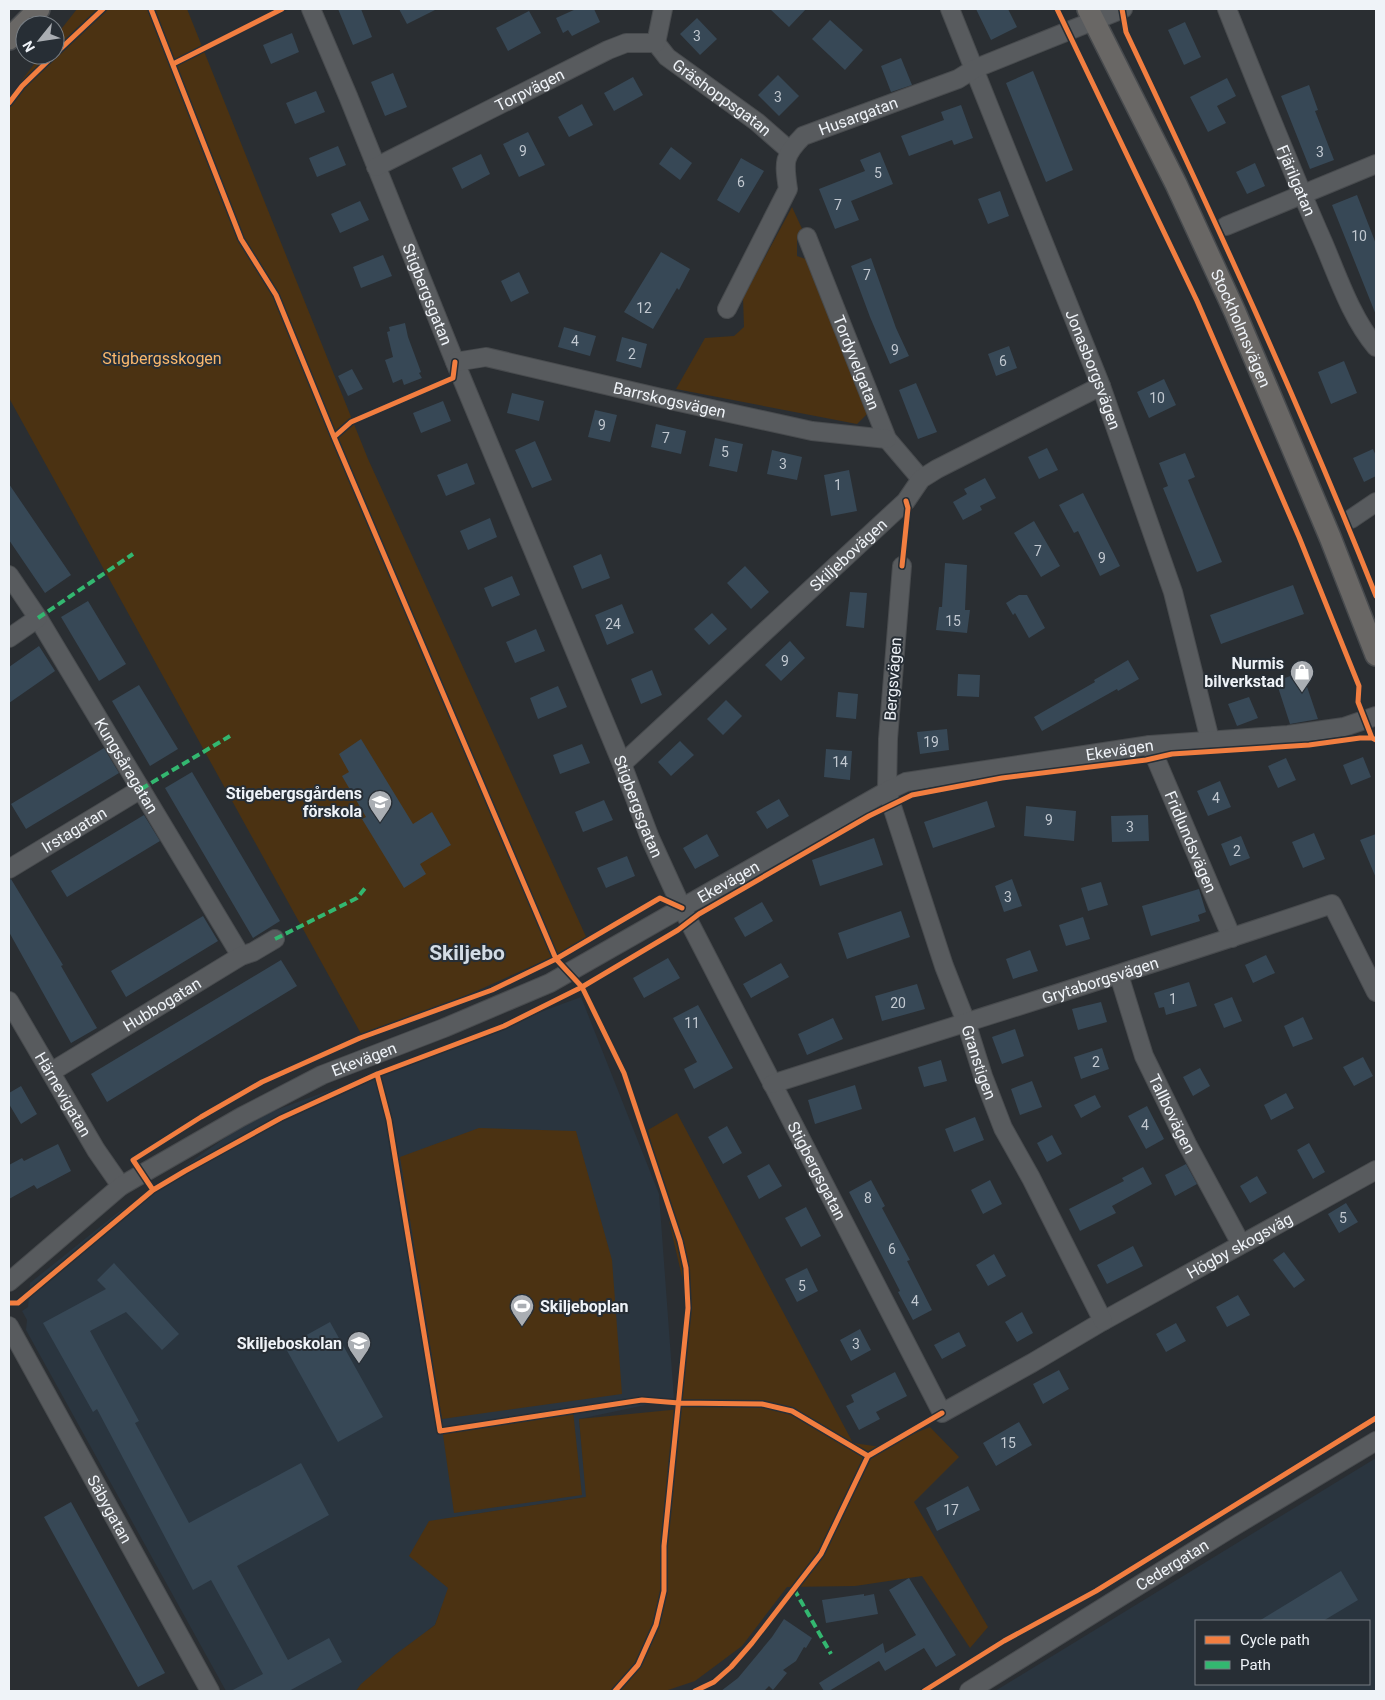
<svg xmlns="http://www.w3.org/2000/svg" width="1385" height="1700" viewBox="0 0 1385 1700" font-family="Roboto,sans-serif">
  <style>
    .built { fill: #2a353f; fill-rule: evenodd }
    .green { fill: #4b3212 }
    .building { fill: #374856 }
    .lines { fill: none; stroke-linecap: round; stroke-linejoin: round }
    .minor-casing { stroke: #484b4e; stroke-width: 20 }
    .major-casing { stroke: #484b4e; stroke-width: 24 }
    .minor { stroke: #585b5e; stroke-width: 18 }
    .major { stroke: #696765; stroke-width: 21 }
    .quiet { stroke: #33b770; stroke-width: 4; stroke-dasharray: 8 4; stroke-linecap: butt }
    .cycleway-casing { stroke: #272e35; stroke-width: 8 }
    .cycleway { stroke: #f27e40; stroke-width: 5 }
    .labels { text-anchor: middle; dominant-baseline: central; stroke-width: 4; stroke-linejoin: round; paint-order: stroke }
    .number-label { font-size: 14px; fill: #c1c8d0 }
    .street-label { font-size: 16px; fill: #eff3f8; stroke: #272e35 }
    .park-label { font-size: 16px; fill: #fbb86c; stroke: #272e35 }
    .poi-label { font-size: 16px; font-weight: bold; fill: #eff3f8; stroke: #272e35; text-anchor: end }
    .district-label { font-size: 21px; font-weight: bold; fill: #d3dce5; stroke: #272e35 }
  </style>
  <rect width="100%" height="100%" fill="#2a2e32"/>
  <!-- built -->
  <path class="built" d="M581,997L659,1194L674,1399L579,1419L587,1497L444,1519L451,1591L441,1608L435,1625L428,1630L391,1691H226L26,1330L27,1320L22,1311L28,1307L30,1283L116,1214L252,1119Z
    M1376,1458V1691H995ZM1196,1621H1369V1684H1196Z"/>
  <!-- green -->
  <path class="green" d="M77,9H187L368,459L588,941L365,1041L9,398V97L41,55H55V37Z
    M792,207L804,233L797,237V256L814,262L869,412L857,424L676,389L705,338L734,336L744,327L743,298Z
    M677,1113L853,1443L881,1447L930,1427L959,1457L914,1502L988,1627L970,1648L922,1576L855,1586L787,1587L742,1646L695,1681L665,1691H356L361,1684L396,1654L435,1625L448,1588L409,1556L429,1521L586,1497L579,1419L681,1409L689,1307L648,1130Z
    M479,1128L576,1131L612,1260L622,1394L442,1419L400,1157Z
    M573,1411L582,1495L454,1513L442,1428Z"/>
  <!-- building -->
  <path class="building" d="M338,9H361L372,37L353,45Z
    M399,9H437L407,24Z
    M576,9H594L600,22L572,36L568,30L563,33L556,18Z
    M770,9H806L789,27Z
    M976,9H1008L1017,27L991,40Z
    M529,11L541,33L508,51L496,28Z
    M697,18L717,39L700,55L680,34Z
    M830,20L863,50L845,70L812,39Z
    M1185,22L1201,57L1184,65L1168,30Z
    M292,33L299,52L271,64L263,45Z
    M901,58L912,85L891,92L881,66Z
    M1033,71L1073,170L1046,182L1006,83Z
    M393,73L407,107L385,116L371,82Z
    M778,75L799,96L779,116L758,95Z
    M633,77L643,95L614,111L604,93Z
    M1227,78L1236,96L1217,106L1226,123L1208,132L1190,97Z
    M1309,85L1318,110L1315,111L1334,160L1310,169L1281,96Z
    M316,91L325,112L295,124L286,103Z
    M582,104L593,125L569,137L558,117Z
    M961,105L973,138L954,145L952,140L909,156L901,136L944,120L941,112Z
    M528,132L545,165L519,177L503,144Z
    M338,146L346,165L317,177L309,158Z
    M671,147L692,163L680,180L659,164Z
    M880,152L893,184L851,201L859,220L835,229L819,189L865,171L860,160Z
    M481,154L490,174L462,189L452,168Z
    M741,158L764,171L739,213L717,200Z
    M1255,163L1265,186L1247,194L1236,172Z
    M1000,191L1009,216L988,224L978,199Z
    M1357,195L1376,244V315L1332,205Z
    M360,201L369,220L340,233L331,214Z
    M661,252L690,269L679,290L677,288L653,329L624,312Z
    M383,255L392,276L361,288L353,267Z
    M871,258L896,328L909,356L890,364L870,317L851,266Z
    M519,272L529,293L511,302L501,281Z
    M405,323L408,337L421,372L419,373L422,378L404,385L402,379L393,383L385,360L393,357L387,332L390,331L389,327Z
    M564,327L596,336L590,356L558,347Z
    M622,337L647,344L641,368L616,361Z
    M1009,346L1017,368L996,376L988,354Z
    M1344,361L1357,393L1331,404L1318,372Z
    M352,369L363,389L348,396L338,376Z
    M1164,379L1176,405L1149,418L1137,392Z
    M916,383L937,432L918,439L899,390Z
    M512,393L544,401L539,421L507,413Z
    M443,401L451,421L421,433L413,413Z
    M595,410L617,415L610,442L588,437Z
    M656,424L686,431L681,454L651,447Z
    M715,438L743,444L737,472L709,466Z
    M535,441L552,480L532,488L515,450Z
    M1047,448L1058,470L1039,479L1028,457Z
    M1373,449L1376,456V476L1364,482L1353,458Z
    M772,450L802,457L797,480L767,474Z
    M1185,453L1195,477L1188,480L1222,562L1197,572L1163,488L1168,486L1159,463Z
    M467,463L475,484L446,496L437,475Z
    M849,470L857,511L831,516L824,475Z
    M985,478L996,498L980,506L982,510L963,520L953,502L967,494L964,489Z
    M9,484L71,575L45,593L9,540Z
    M1083,493L1120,566L1100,576L1078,531L1074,533L1059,505Z
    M490,518L497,537L468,550L460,531Z
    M1034,521L1060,566L1041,577L1014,533Z
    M601,554L610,578L582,589L573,566Z
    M945,563L967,565L965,610H970L967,633L936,630L939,607H942Z
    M745,566L769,592L751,609L727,583Z
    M512,576L520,595L492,607L484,588Z
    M1293,585L1304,614L1221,644L1210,615Z
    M850,592L867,593L864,628L846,626Z
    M1019,595H1027L1045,628L1029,638L1015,613L1013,615L1006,603Z
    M88,601L126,664L99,681L61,617Z
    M622,604L634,633L607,645L595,615Z
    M712,613L727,629L709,645L694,629Z
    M536,629L545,651L515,663L506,642Z
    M790,641L805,658L781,681L765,665Z
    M39,646L55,671L9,703V667Z
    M1128,660L1139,679L1118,691L1117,689L1042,731L1034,717L1095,682L1094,680Z
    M652,670L662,695L641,704L631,679Z
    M1302,672L1318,719L1290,724L1276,681Z
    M958,674L980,675L979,697L957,696Z
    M139,685L178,749L150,766L112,701Z
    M558,686L567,707L538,719L530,698Z
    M838,692L858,694L856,719L836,717Z
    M1249,697L1258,718L1237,726L1228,704Z
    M726,700L742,716L723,735L707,719Z
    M947,729L949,750L920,754L917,732Z
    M361,739L413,824L432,812L451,845L420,864L426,874L404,888L362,819L366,817L342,776L349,772L339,754Z
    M680,741L694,755L671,776L658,762Z
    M582,744L590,763L560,774L553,755Z
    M104,748L119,773L26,829L11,804Z
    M826,749L852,751L850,780L824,777Z
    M1363,757L1371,777L1351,785L1343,765Z
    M1286,758L1296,780L1278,788L1268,766Z
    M192,772L280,921L253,938L165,788Z
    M1220,781L1231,807L1208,816L1197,791Z
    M779,799L789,816L767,829L756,812Z
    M604,800L613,820L583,832L575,812Z
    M987,801L995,827L933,848L924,822Z
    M1026,806L1076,811L1074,841L1024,836Z
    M144,815L160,841L67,897L51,871Z
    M1148,815L1149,841L1112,842L1111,816Z
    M1314,833L1325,859L1303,868L1292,842Z
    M707,834L719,856L695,869L683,848Z
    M1376,834V878L1360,840Z
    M1241,836L1250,858L1230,866L1221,844Z
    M874,838L883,865L820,886L812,860Z
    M627,856L635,876L606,888L597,868Z
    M11,879L63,965L61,966L97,1028L71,1043L9,932V880Z
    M1012,879L1022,906L1004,912L995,886Z
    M1101,882L1108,905L1088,911L1081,888Z
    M1199,889L1206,912L1198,915L1200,921L1151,936L1142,906Z
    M762,902L773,921L745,937L734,918Z
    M901,911L910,937L847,959L838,933Z
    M203,916L218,941L126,997L111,971Z
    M1083,917L1090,939L1066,946L1059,925Z
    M1030,950L1038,971L1013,979L1006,959Z
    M1266,955L1275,973L1253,983L1245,965Z
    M668,958L680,978L644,998L633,978Z
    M281,960L297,986L107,1102L91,1074Z
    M781,963L789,977L751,998L743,984Z
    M1189,982L1197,1006L1166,1015L1164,1007L1159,1008L1154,993Z
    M917,984L925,1009L882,1021L875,996Z
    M1232,997L1242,1021L1224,1028L1214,1004Z
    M1101,1002L1107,1022L1078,1030L1072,1009Z
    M698,1005L733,1068L694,1089L684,1069L697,1062L673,1018Z
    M1303,1017L1313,1039L1293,1047L1284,1026Z
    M833,1018L843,1039L807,1055L798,1034Z
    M1015,1029L1024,1056L1002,1064L992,1037Z
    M1102,1048L1109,1069L1081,1079L1074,1057Z
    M1363,1057L1373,1076L1354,1086L1343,1067Z
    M941,1060L947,1081L924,1087L918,1067Z
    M1200,1068L1210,1086L1193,1096L1183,1077Z
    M1032,1081L1042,1107L1020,1115L1011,1089Z
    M855,1085L862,1109L815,1124L808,1100Z
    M21,1086L37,1114L21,1124L9,1104V1093Z
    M1286,1093L1294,1108L1271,1120L1264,1105Z
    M1095,1095L1101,1107L1081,1118L1074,1105Z
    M1147,1106L1164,1139L1146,1149L1128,1116Z
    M975,1117L984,1140L954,1152L945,1129Z
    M727,1126L742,1153L723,1164L708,1137Z
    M1052,1135L1062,1154L1047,1162L1037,1143Z
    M1309,1143L1325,1172L1313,1179L1297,1150Z
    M58,1144L71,1171L37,1189L34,1185L9,1199V1165L22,1158L24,1161Z
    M769,1164L782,1186L759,1199L747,1176Z
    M1186,1164L1197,1184L1175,1196L1165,1175Z
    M1143,1167L1152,1184L1112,1206L1116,1213L1080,1231L1069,1209L1124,1181L1122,1178Z
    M1257,1176L1267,1193L1250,1203L1240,1186Z
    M871,1180L885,1206L882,1208L910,1260L907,1261L932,1310L913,1320L898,1292L900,1291L849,1192Z
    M990,1180L1002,1204L983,1214L971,1190Z
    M1346,1203L1358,1222L1339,1233L1328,1214Z
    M806,1207L821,1236L801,1247L785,1218Z
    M1133,1246L1143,1266L1107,1284L1097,1265Z
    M1284,1252L1305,1280L1294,1288L1273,1260Z
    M994,1254L1006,1276L988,1286L976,1265Z
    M114,1263L179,1334L162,1350L126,1312L90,1331L139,1421L135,1423L189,1523L301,1463L329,1515L237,1566L288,1660L329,1638L342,1662L289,1691H231L263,1674L211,1580L193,1590L97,1409L93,1412L43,1323L106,1289L97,1280Z
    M807,1268L818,1291L797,1302L785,1279Z
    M1238,1295L1250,1315L1227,1327L1216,1307Z
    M1022,1312L1033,1333L1017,1342L1005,1322Z
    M330,1322L383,1417L338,1442L285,1347Z
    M1176,1323L1186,1341L1166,1352L1156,1334Z
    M860,1329L871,1350L851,1361L840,1340Z
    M959,1332L966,1346L942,1359L934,1345Z
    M1059,1370L1069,1389L1043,1404L1033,1384Z
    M895,1372L907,1396L876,1412L880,1419L859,1430L846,1406L854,1402L851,1395Z
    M1019,1422L1032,1445L996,1466L983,1443Z
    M968,1486L980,1510L937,1531L926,1508Z
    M71,1502L165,1673L138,1687L44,1517Z
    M1341,1571L1358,1600L1323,1621H1259Z
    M909,1578L956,1655L936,1667L924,1648L885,1671L879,1661L829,1691H824L819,1683L883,1643L885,1653L916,1635L889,1590Z
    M864,1594V1596L874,1594L878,1614L826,1623L822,1600Z
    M784,1619L812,1638L806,1648L804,1647L796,1661L783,1670L787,1673L773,1690L769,1686L764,1691H721L738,1678L772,1637Z"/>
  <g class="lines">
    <!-- minor casing -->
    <g class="minor-casing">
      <g id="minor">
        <path id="s1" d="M311,9L348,96L455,362L622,764L650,838L682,908L942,1413L1032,1363L1103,1321L1376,1170"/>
        <path id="s2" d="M950,9L1101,386L1173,592L1210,740"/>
        <path id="s3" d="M1227,9C1258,87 1289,165 1323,242C1338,277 1351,317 1376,347"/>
        <path id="s4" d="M656,43L667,57L757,122L789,150"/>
        <path id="s5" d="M376,167L608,50L626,43H656L663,9"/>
        <path d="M1226,226L1376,164"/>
        <path id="s6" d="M807,237L887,439L921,479"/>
        <path id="s7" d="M727,309L788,189C784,162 783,156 803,136L958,79L974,69L1123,9"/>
        <path id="s8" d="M455,362L486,357L661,398L812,431L887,439"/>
        <path d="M1351,519L1376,502"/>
        <path id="s9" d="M902,566L888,739L887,791L944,966L966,1022L983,1076L1003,1128L1031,1178L1103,1321"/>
        <path id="s10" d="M9,575L38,618L241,956"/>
        <path d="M9,638L38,618"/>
        <path id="s11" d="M1150,745L1232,938"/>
        <path id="s12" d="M622,764L906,501L921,479L937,469L1101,386"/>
        <path id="s13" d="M9,869L141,789"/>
        <path id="s14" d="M1119,975L1144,1056L1187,1144L1241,1244"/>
        <path id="s15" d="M9,1001L96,1150L121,1186"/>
        <path id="s16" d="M51,1072L241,956L253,952L275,939"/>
        <path id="s17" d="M772,1084C959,1024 1147,967 1332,904L1376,992"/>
        <path id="s18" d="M9,1282L121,1186L241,1117L322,1075L444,1028L550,983L887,791L906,782L1150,745L1288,735L1344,727L1376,716"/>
        <path id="s19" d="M9,1326L210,1691"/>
        <path id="s20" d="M969,1691L1231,1528L1376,1441"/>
      </g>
    </g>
    <!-- major casing -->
    <g class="major-casing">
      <g id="major">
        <path id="s21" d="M1088,9L1176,184L1235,312L1330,537L1376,655"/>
        <path d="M9,39L39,9"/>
      </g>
    </g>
    <!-- minor -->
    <use href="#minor" class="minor"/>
    <!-- major -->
    <use href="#major" class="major"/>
    <!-- quiet -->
    <path class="quiet" d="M38,618L133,554
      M141,789L230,736
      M275,939L357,898L366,887
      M794,1589L831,1654"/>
    <!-- cycleway casing -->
    <g class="cycleway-casing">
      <path id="cycleway" d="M151,9L241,239L276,295L334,437L556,959L582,987L624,1073L680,1241L686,1268L688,1308L664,1546V1591L656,1625L638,1665L615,1691
        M1057,9L1197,301L1299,537L1359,686L1358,702L1372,738L1376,740
        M1122,9L1126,32C1214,218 1300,405 1376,596
        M55,54L103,9
        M173,64L282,9
        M9,103L22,86L54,55
        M334,437L351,422L453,378L455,362
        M902,566L908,508L906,501
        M377,1074L389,1120L440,1431L642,1400L679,1403L762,1404L792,1411L868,1456
        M153,1190L133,1160L201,1117L262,1082L360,1038L492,990L556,959L660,898L682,908
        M9,1303H18L153,1190L185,1171L281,1118L377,1074L504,1026L582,987L678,930L699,914L869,816L912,795L1002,778L1146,760L1172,754L1309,745L1360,738H1372
        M695,1691L714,1682L731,1667L752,1643L821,1554L868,1456L942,1413
        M924,1691L1004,1641L1096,1591L1376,1418"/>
    </g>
    <!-- cycleway -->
    <use href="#cycleway" class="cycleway"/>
  </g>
  <!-- icons -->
  <defs>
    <g id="shop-pin" transform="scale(1.25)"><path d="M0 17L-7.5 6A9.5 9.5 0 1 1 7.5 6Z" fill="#aaaeb3" stroke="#272e35"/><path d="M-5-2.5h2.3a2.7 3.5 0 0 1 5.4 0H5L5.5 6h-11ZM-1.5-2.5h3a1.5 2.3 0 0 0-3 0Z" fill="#fff"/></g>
    <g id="school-pin" transform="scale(1.25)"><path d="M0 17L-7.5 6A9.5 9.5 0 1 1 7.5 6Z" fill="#aaaeb3" stroke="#272e35"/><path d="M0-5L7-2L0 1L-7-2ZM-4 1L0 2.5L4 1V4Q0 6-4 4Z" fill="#fff"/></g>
    <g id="stadium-pin" transform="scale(1.25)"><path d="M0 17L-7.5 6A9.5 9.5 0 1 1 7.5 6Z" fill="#aaaeb3" stroke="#272e35"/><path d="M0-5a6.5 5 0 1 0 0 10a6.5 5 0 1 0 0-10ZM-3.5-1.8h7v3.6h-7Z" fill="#fff"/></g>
  </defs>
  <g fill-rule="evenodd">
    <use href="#shop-pin" x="1302" y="672"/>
    <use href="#school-pin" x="380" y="802"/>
    <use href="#stadium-pin" x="522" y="1306"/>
    <use href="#school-pin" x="359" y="1343"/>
  </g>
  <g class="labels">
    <!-- number labels -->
    <g class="number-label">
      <text x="697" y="36">3</text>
      <text x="778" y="97">3</text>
      <text x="523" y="151">9</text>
      <text x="1320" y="152">3</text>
      <text x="878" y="173">5</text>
      <text x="741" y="182">6</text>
      <text x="838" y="205">7</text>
      <text x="1359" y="236">10</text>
      <text x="867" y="275">7</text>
      <text x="644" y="308">12</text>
      <text x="575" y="341">4</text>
      <text x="895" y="350">9</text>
      <text x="632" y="354">2</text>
      <text x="1003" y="361">6</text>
      <text x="1157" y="398">10</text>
      <text x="602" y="425">9</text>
      <text x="666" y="438">7</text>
      <text x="725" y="452">5</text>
      <text x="783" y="464">3</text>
      <text x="838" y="485">1</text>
      <text x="1038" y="551">7</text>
      <text x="1102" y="558">9</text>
      <text x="953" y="621">15</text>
      <text x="613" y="624">24</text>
      <text x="785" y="661">9</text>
      <text x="931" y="742">19</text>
      <text x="840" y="762">14</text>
      <text x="1216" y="798">4</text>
      <text x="1049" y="820">9</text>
      <text x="1130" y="827">3</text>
      <text x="1237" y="851">2</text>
      <text x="1008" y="897">3</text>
      <text x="1173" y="999">1</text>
      <text x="898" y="1003">20</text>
      <text x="692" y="1023">11</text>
      <text x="1096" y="1062">2</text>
      <text x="1145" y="1125">4</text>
      <text x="868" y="1198">8</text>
      <text x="1343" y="1218">5</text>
      <text x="892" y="1249">6</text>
      <text x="802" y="1286">5</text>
      <text x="915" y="1301">4</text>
      <text x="856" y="1344">3</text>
      <text x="1008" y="1443">15</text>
      <text x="951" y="1510">17</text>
    </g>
    <!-- street labels -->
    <g class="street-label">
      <text stroke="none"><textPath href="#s5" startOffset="172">Torpvägen</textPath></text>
      <text stroke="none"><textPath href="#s4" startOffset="86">Gräshoppsgatan</textPath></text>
      <text stroke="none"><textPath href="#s7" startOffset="252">Husargatan</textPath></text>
      <text stroke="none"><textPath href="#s3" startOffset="185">Fjärilgatan</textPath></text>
      <text stroke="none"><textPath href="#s1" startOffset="308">Stigbergsgatan</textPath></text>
      <text stroke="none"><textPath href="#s21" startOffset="354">Stockholmsvägen</textPath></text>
      <text stroke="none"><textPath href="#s6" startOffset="135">Tordyvelgatan</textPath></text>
      <text stroke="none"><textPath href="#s2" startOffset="388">Jonasborgsvägen</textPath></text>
      <text stroke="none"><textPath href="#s8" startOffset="220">Barrskogsvägen</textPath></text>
      <text stroke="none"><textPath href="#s12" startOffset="308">Skiljebovägen</textPath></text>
      <text transform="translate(893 679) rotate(-86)">Bergsvägen</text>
      <text stroke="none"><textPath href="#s18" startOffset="1248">Ekevägen</textPath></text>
      <text stroke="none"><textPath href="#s10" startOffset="224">Kungsåragatan</textPath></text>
      <text stroke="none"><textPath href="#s1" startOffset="862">Stigbergsgatan</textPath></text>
      <text stroke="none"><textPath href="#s13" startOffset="76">Irstagatan</textPath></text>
      <text stroke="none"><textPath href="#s11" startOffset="105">Fridlundsvägen</textPath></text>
      <text stroke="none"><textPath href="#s18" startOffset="828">Ekevägen</textPath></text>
      <text stroke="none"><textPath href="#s17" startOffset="344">Grytaborgsvägen</textPath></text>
      <text stroke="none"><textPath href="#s16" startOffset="130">Hubbogatan</textPath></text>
      <text stroke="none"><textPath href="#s18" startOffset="422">Ekevägen</textPath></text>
      <text stroke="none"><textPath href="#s9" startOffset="512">Granstigen</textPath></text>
      <text stroke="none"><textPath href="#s15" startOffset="108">Härnevigatan</textPath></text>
      <text stroke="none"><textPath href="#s14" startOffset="149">Tallbovägen</textPath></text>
      <text stroke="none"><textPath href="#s1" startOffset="1268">Stigbergsgatan</textPath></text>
      <text stroke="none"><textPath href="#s1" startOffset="1882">Högby skogsväg</textPath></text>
      <text stroke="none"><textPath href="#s19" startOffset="209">Säbygatan</textPath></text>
      <text stroke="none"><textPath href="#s20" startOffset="239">Cedergatan</textPath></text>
    </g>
    <!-- park labels -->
    <g class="park-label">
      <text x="162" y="358">Stigbergsskogen</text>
    </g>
    <!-- poi labels -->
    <g class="poi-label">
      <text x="1284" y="663">Nurmis<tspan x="1284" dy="18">bilverkstad</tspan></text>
      <text x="362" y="793">Stigebergsgårdens<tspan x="362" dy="18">förskola</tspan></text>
      <text x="540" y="1306" text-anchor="start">Skiljeboplan</text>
      <text x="342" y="1343">Skiljeboskolan</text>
    </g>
    <!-- district labels -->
    <g class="district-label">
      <text x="467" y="953">Skiljebo</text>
    </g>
  </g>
  <!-- border -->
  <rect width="1385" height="1700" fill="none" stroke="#eff3f8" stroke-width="20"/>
  <!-- legend -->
  <rect x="1195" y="1620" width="175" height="65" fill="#272e35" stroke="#777d83"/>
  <rect x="1205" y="1636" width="25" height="8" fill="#f27e40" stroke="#777d83"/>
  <text x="1240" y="1645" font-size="15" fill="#eff3f8">Cycle path</text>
  <rect x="1205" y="1661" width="25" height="8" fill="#33b770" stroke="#777d83"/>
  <text x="1240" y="1670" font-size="15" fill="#eff3f8">Path</text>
  <!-- north arrow -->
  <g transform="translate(40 40) rotate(240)"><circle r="24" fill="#272e35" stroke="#777d83"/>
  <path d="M0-4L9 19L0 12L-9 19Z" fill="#aaaeb3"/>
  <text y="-8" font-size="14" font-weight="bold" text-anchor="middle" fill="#eff3f8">N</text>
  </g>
</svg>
